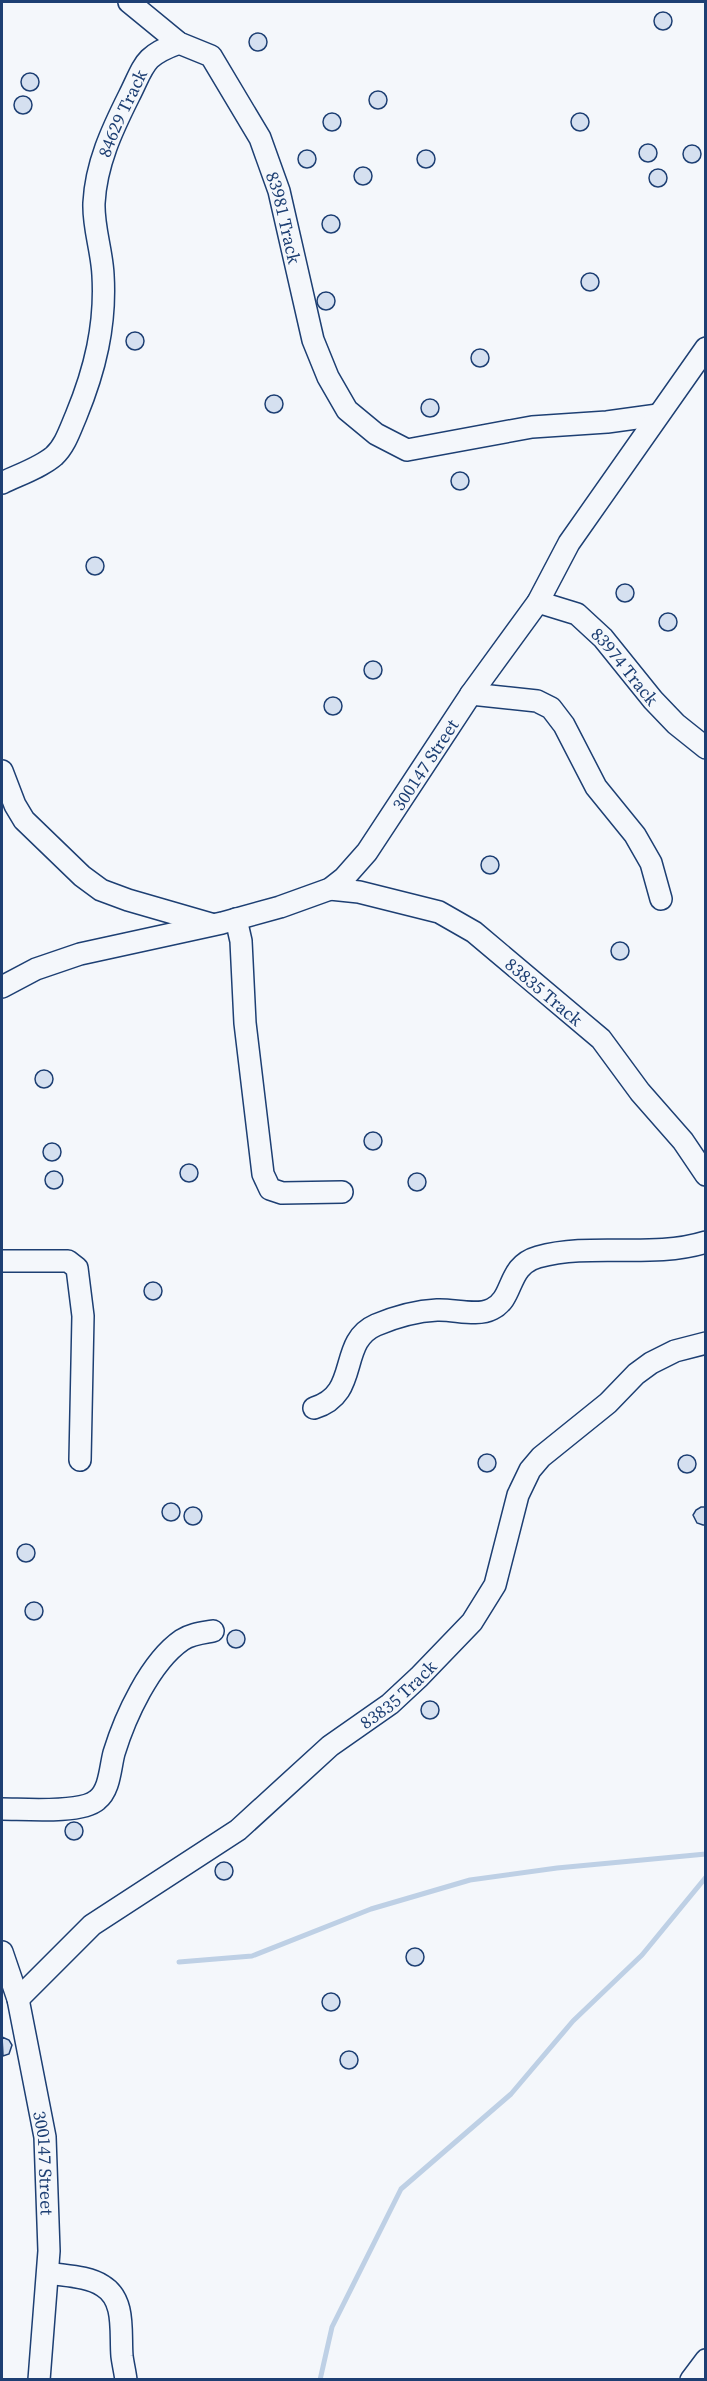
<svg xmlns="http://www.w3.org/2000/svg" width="707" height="2381" viewBox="0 0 707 2381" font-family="'Source Serif 4',serif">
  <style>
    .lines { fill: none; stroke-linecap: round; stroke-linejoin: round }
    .stream { stroke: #bed0e5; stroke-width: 5 }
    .building { fill: #d5e0f0; stroke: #1d3f73; stroke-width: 1.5 }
    .minor-casing { stroke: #1d3f73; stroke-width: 24 }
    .minor { stroke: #f4f7fb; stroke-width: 21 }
    .labels { text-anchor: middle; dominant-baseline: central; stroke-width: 4.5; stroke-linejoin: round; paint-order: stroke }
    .street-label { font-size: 18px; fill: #1d3f73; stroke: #f4f7fb }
  </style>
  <rect width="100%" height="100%" fill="#f4f7fb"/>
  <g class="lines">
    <!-- stream -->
    <path class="stream" d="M179,1962L252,1956L371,1909L470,1880L557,1868L706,1854
      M320,2380L332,2327L401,2189L511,2094L573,2021L642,1955L706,1877"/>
  </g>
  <!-- building -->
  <path class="building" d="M654 21a9 9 0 1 1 18 0a9 9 0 1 1-18 0Z
    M249 42a9 9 0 1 1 18 0a9 9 0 1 1-18 0Z
    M21 82a9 9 0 1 1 18 0a9 9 0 1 1-18 0Z
    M369 100a9 9 0 1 1 18 0a9 9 0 1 1-18 0Z
    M14 105a9 9 0 1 1 18 0a9 9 0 1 1-18 0Z
    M571 122a9 9 0 1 1 18 0a9 9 0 1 1-18 0Z
    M323 122a9 9 0 1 1 18 0a9 9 0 1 1-18 0Z
    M639 153a9 9 0 1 1 18 0a9 9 0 1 1-18 0Z
    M683 154a9 9 0 1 1 18 0a9 9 0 1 1-18 0Z
    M298 159a9 9 0 1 1 18 0a9 9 0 1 1-18 0Z
    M417 159a9 9 0 1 1 18 0a9 9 0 1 1-18 0Z
    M354 176a9 9 0 1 1 18 0a9 9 0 1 1-18 0Z
    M649 178a9 9 0 1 1 18 0a9 9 0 1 1-18 0Z
    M322 224a9 9 0 1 1 18 0a9 9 0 1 1-18 0Z
    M581 282a9 9 0 1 1 18 0a9 9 0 1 1-18 0Z
    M317 301a9 9 0 1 1 18 0a9 9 0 1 1-18 0Z
    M126 341a9 9 0 1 1 18 0a9 9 0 1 1-18 0Z
    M471 358a9 9 0 1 1 18 0a9 9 0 1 1-18 0Z
    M265 404a9 9 0 1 1 18 0a9 9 0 1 1-18 0Z
    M421 408a9 9 0 1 1 18 0a9 9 0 1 1-18 0Z
    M451 481a9 9 0 1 1 18 0a9 9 0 1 1-18 0Z
    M86 566a9 9 0 1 1 18 0a9 9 0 1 1-18 0Z
    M616 593a9 9 0 1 1 18 0a9 9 0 1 1-18 0Z
    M659 622a9 9 0 1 1 18 0a9 9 0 1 1-18 0Z
    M364 670a9 9 0 1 1 18 0a9 9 0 1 1-18 0Z
    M324 706a9 9 0 1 1 18 0a9 9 0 1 1-18 0Z
    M481 865a9 9 0 1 1 18 0a9 9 0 1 1-18 0Z
    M611 951a9 9 0 1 1 18 0a9 9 0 1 1-18 0Z
    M35 1079a9 9 0 1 1 18 0a9 9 0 1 1-18 0Z
    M364 1141a9 9 0 1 1 18 0a9 9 0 1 1-18 0Z
    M43 1152a9 9 0 1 1 18 0a9 9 0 1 1-18 0Z
    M180 1173a9 9 0 1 1 18 0a9 9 0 1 1-18 0Z
    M45 1180a9 9 0 1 1 18 0a9 9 0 1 1-18 0Z
    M408 1182a9 9 0 1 1 18 0a9 9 0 1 1-18 0Z
    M144 1291a9 9 0 1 1 18 0a9 9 0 1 1-18 0Z
    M478 1463a9 9 0 1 1 18 0a9 9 0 1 1-18 0Z
    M678 1464a9 9 0 1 1 18 0a9 9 0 1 1-18 0Z
    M162 1512a9 9 0 1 1 18 0a9 9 0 1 1-18 0Z
    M184 1516a9 9 0 1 1 18 0a9 9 0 1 1-18 0Z
    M701,1507H706V1525H703L697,1523L693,1515L696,1510Z
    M17 1553a9 9 0 1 1 18 0a9 9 0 1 1-18 0Z
    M25 1611a9 9 0 1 1 18 0a9 9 0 1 1-18 0Z
    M227 1639a9 9 0 1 1 18 0a9 9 0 1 1-18 0Z
    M421 1710a9 9 0 1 1 18 0a9 9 0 1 1-18 0Z
    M65 1831a9 9 0 1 1 18 0a9 9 0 1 1-18 0Z
    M215 1871a9 9 0 1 1 18 0a9 9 0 1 1-18 0Z
    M406 1957a9 9 0 1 1 18 0a9 9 0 1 1-18 0Z
    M322 2002a9 9 0 1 1 18 0a9 9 0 1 1-18 0Z
    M2,2037L9,2040L12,2045L9,2054L3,2056Z
    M340 2060a9 9 0 1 1 18 0a9 9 0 1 1-18 0Z"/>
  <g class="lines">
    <!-- minor casing -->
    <g class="minor-casing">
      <g id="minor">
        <path id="s1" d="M129,2L179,43L211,56L260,138L279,191L313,340L328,377L347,410L376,434L407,450L532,427L607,422L658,415"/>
        <path id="s2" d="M2,483C18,475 40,468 54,456C65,446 70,430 76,416C95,370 106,325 103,275C102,251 93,227 94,203C96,164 112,130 129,96C145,64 143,56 179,43"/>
        <path id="s3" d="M538,602L577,614L603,638L653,700L676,724L706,748"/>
        <path d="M471,694L537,701L551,708L564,725L596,787L635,835L651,863L661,899"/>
        <path d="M2,771L15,805L24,820L82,876L101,890L128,900L211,924"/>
        <path id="s4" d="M330,889L359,892L439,912L474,932L601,1039L640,1092L683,1141L706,1175"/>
        <path d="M236,919L241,941L245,1023L263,1174L270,1189L282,1193L342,1192"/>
        <path id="s5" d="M2,987L36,969L80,954L222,923L280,907L330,889L344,878L367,852L471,694L538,602L569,543L706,348"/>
        <path d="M2,1261H68L77,1268L83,1316L80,1460"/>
        <path d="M314,1408C361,1394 337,1342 376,1325C395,1317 416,1311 437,1310C454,1309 477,1317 492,1309C515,1298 506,1266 538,1257C593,1242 651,1259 706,1242"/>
        <path d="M2,1809C24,1809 81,1814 97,1800C110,1790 110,1768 114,1753C125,1717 150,1662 182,1640C191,1634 202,1633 213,1631"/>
        <path id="s6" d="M2,1952L18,1999L45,2137L49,2251L39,2380"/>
        <path id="s7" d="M18,1999L92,1925L238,1830L330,1746L390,1704L419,1677L472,1622L495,1585L518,1495L530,1470L541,1457L608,1403L636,1374L651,1363L675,1351L706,1343"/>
        <path d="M48,2273C65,2276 88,2276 103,2286C126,2300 120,2333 122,2356C123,2364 125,2372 126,2380"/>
        <path d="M691,2380L706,2360"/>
      </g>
    </g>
    <!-- minor -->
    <use href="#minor" class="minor"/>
  </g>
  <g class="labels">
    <!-- street labels -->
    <g class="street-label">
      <text stroke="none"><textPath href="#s2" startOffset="417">84629 Track</textPath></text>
      <text stroke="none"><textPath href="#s1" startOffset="278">83981 Track</textPath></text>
      <text stroke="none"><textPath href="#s3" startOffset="112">83974 Track</textPath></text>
      <text stroke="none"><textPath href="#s5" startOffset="501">300147 Street</textPath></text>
      <text stroke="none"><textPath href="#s4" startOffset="244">83835 Track</textPath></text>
      <text stroke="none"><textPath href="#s7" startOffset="489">83835 Track</textPath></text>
      <text stroke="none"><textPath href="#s6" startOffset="216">300147 Street</textPath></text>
    </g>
  </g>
  <!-- border -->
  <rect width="707" height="2381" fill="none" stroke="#1d3f73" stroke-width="6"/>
</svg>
